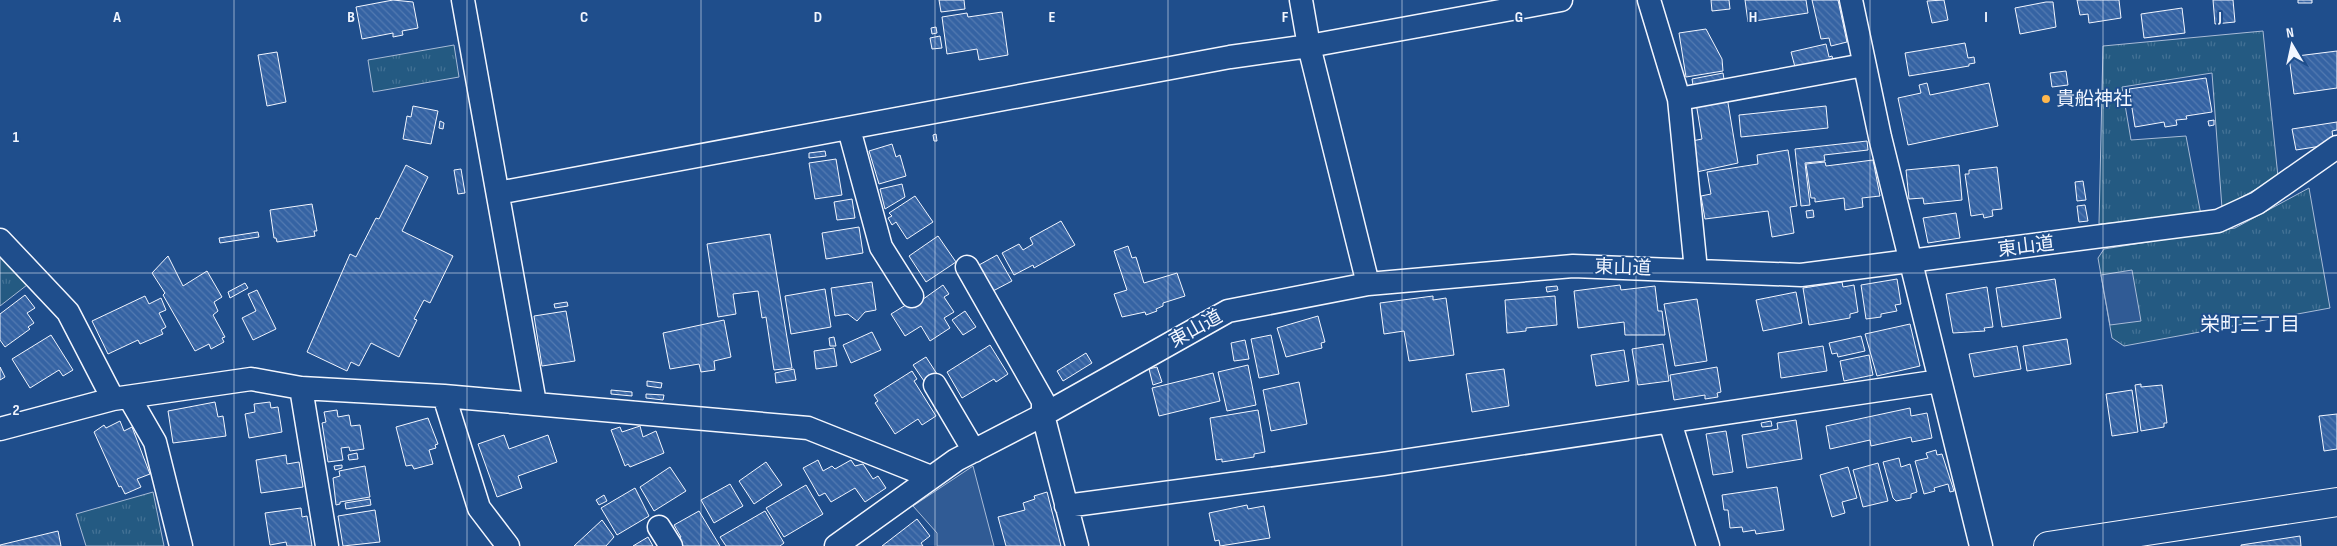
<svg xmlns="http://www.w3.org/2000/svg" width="2337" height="546" viewBox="0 0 2337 546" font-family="'Sofia Sans Condensed','Noto Sans JP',sans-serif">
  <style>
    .grass { fill: url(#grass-tufts); stroke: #a8bbd7 }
    .parking { fill: #305b95; stroke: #a8bbd7 }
    .building { fill: url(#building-back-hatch); stroke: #f2f6ff }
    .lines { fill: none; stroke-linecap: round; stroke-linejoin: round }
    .street-casing { stroke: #f2f6ff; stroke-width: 25 }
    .secondary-casing { stroke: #f2f6ff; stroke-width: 30 }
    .street { stroke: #1f4e8c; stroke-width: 22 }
    .secondary { stroke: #1f4e8c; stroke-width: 28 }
    .grid { fill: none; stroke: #f2f6ff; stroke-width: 1; stroke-opacity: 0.55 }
    .poi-dot { fill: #ffb74d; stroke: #1f4e8c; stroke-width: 2 }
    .labels { text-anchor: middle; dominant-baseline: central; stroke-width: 4; stroke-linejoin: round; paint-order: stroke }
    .poi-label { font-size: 19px; fill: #f2f6ff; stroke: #1f4e8c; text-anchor: start }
    .street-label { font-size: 19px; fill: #f2f6ff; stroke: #1f4e8c }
    .neighbourhood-label { font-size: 20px; fill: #f2f6ff; stroke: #1f4e8c }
    .grid-label { font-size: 16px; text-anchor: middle; font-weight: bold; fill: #f2f6ff; stroke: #1f4e8c; stroke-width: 4; stroke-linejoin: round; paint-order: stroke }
  </style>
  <defs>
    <pattern id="grass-tufts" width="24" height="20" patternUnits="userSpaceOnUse" patternTransform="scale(1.25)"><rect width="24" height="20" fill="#245a82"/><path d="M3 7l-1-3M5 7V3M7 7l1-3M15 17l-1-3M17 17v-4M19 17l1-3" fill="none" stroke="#447295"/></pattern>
    <pattern id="building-back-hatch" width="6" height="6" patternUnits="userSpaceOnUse" patternTransform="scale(1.25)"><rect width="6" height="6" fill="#3563a3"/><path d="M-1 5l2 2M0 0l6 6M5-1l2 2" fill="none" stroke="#537ab1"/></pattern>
  </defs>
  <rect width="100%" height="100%" fill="#1f4e8c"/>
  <!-- grass -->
  <path class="grass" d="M2263,31L2278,177L2222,208L2212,73L2122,87L2131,140L2186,136L2201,215L2099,224L2103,46Z
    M454,45L459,77L373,92L368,60Z
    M2309,188L2330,308L2124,346L2112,338L2098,258L2104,249L2235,228Z
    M0,255L27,285L0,306Z
    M153,492L164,546H86L76,514Z"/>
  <!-- parking -->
  <path class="parking" d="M2132,270L2141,321L2110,325L2101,275Z
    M973,466L994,546H937V533L913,506Z"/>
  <!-- building -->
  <path class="building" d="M393,0L413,2L418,28L402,31L403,35L393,37V33L362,39L356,7Z
    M939,0H964L965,9L941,12Z
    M1711,0H1729L1730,9L1712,11Z
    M1745,0H1806L1808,13L1748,22Z
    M1812,0H1838L1847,42L1831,46L1829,38L1821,39Z
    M1944,0L1948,20L1932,23L1927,1Z
    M2077,0H2119L2121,18L2089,23L2088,14L2080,15Z
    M2213,0H2233L2235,22L2215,24Z
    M2298,0H2312V3H2298Z
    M2046,2H2053L2056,27L2020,34L2015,8Z
    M2182,8L2185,33L2144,38L2141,14Z
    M1002,12L1008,55L979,60L977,49L947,54L942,17L967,13L968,17Z
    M936,27L937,33L932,34L931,28Z
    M1706,29L1722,59L1723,71L1686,77L1679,33Z
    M940,36L942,48L932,49L930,38Z
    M1965,43L1968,58L1974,57L1975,63L1969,64V66L1909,76L1905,53Z
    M1826,44L1829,57L1832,56L1833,60L1795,67L1791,52Z
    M2337,51V88L2294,94L2289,57Z
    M277,52L286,102L267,106L258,55Z
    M2066,71L2068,85L2052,87L2050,73Z
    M1723,73L1738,163L1692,173L1687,142L1702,139L1692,79Z
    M2206,78L2212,112L2186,116L2187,119L2176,120L2177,125L2165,127L2164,122L2135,127L2129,89Z
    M1927,83L1930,95L1989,83L1998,126L1908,145L1898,98L1921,93L1919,85Z
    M413,106L438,111L431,144L403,139L407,116L411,117Z
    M1826,106L1828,128L1741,137L1739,115Z
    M2214,120V125L2209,126L2208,121Z
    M440,121L444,123L443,129L439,128Z
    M2337,122V130L2332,131L2334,144L2296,150L2292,129Z
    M936,134L937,141H934L933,135Z
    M1867,141L1868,150L1824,155L1825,161L1805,163L1810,205L1801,206L1795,149Z
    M892,144L896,157L900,155L906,176L879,184L869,151Z
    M1788,150L1797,206L1790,207L1794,233L1772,237L1768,211L1705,219L1701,196L1711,194L1707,172L1758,164L1757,155Z
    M825,151L826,156L809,158V153Z
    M836,159L842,195L815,199L809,163Z
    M1873,160L1880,196L1862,198L1863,207L1845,210L1844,198L1815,202V198H1811L1806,164L1825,162L1826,166Z
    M406,165L428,177L402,231L453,256L430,303L424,300L414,319L417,320L399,357L371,343L359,366L351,362L347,371L307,352L350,254L356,257L376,218L379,219Z
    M1959,165L1962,200L1924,204L1923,198L1909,199L1906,170Z
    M1997,167L2002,209L1992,210L1993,216L1984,218L1983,214L1971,216L1965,174H1969V170Z
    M461,169L465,193L458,194L454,170Z
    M2083,181L2086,200L2077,201L2075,182Z
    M902,184L905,197L885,209L880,189Z
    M915,196L933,222L907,239L896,222L892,225L888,218L892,216L889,213Z
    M852,199L855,218L837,220L834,202Z
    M312,204L317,231H314L315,236L277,242L276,238H274L270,210Z
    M2085,205L2088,221L2079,222L2077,206Z
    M1813,210L1814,217L1807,218L1806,211Z
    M1956,213L1960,238L1928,243L1923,218Z
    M1061,221L1075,245L1034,268L1033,265L1014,275L1002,253L1019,244L1023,250L1033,244L1030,238Z
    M859,227L863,253L826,259L822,233Z
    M258,232L259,237L220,243L219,238Z
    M770,234L792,368L774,370L766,317L762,318L758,291L733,294L736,314L718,317L707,244Z
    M938,236L956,262L926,282L909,256Z
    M1128,246L1132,258L1136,257L1144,283L1177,273L1185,296L1163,303V306L1156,309L1157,311L1146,315L1145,312L1122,317L1114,294L1127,290L1114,251Z
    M997,255L1012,281L993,291L979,265Z
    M168,256L183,286L207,271L222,297L214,302L218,311L213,315L225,337L222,338L224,342L211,349L209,344L195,351L163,295L165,293L152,273Z
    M1897,279L1901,304L1895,305L1897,311L1881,314V317L1866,319L1861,285Z
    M2055,279L2061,318L2002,327L1996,288Z
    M872,282L876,310L865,312L857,321L848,314L835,316L831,288Z
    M1842,282L1843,287L1854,285L1858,312L1850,314V318L1809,325L1803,288Z
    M245,283L248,288L230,298L228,292Z
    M943,285L949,294L944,297L954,312L944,318L950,328L930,341L921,326L905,336L891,314L909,303L912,307Z
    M1620,285L1621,290L1655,286L1658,311H1662L1665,335H1625L1624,322L1578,328L1574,291Z
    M1557,286L1558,290L1547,292L1546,287Z
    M1987,287L1993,327L1984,328L1985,331L1953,333L1946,294Z
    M825,289L831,327L791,334L785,296Z
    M257,290L276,329L253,340L242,318L256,311L248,294Z
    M1796,292L1802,323L1763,331L1756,300Z
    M25,295L35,308L27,313L34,323L28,327L30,329L5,347L0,340V314Z
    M145,296L149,304L161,298L166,310L159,313L166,327L161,330L163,334L140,344L138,340L108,354L92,321Z
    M1433,296V300L1446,298L1454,355L1409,361L1404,331L1384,334L1380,303Z
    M1555,296L1557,325L1526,328V331L1507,333L1505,300Z
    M1697,299L1707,361L1675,366L1664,304Z
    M567,302L568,306L555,308L554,304Z
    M566,311L575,361L542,366L534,316Z
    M965,311L976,327L963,335L952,320Z
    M1318,316L1325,342L1321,343L1322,348L1286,357L1277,328Z
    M724,320L731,357L714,361L715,370L701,372L699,364L670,369L663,333Z
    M1910,324L1920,366L1877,376L1865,334Z
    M872,332L881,350L851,363L843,345Z
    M51,335L73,370L63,376L59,370L30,388L12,359Z
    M1271,335L1279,374L1259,378L1251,339Z
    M1861,336L1865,351L1838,357L1837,353L1832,354L1829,343Z
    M834,337L836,346H830L829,338Z
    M2067,339L2071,364L2027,371L2023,346Z
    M1245,340L1249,359L1234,361L1231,343Z
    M1663,344L1669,381L1638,385L1632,349Z
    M990,345L1008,374L996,382L994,379L962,398L947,372Z
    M1823,346L1827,371L1781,378L1778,353Z
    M2017,346L2021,369L1974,377L1969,354Z
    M834,348L837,366L816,369L814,351Z
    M1624,350L1629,381L1596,386L1591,355Z
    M1086,353L1092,363L1063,381L1057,371Z
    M1869,355L1873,375L1844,381L1840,361Z
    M926,357L937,374L924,381L913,365Z
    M1248,365L1256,405L1227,411L1218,372Z
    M0,367L5,377L0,380Z
    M1157,367L1162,382L1153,385L1149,369Z
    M1717,367L1721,392L1717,393L1718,397L1705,399V395L1674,400L1670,375Z
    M794,369L796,380L776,383L775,373Z
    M1504,369L1509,406L1472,412L1466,374Z
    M912,371L917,379L914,381L936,416L922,425L918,419L895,434L875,403L878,401L874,395Z
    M1213,373L1220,401L1159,416L1152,388Z
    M647,381L662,383L661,388L647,386Z
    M1299,382L1307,424L1271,431L1263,390Z
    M2141,384V387L2162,385L2167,423H2164V427L2141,431L2135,385Z
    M611,390L632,392V396L611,394Z
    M2132,390L2138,432L2112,436L2106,394Z
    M646,394L664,395L663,400L646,398Z
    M215,402L218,417L223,416L226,436L173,443L168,411Z
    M270,402L271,408L278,407L282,432L249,438L245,414L255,412L254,404Z
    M1910,408L1911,416L1927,413L1932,438L1912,442L1911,437L1871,446L1870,440L1830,449L1826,426Z
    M337,410L338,417L349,415L351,426L360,425L364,449L350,451L349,447L341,448L343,460L328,462L322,423L326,422L324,412Z
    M1258,410L1265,452L1254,454V457L1222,462V459L1216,460L1210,418Z
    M2337,414V449L2324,451L2319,416Z
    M428,418L438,444L435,445L436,448L429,450L433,464L414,469L412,465L406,466L396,427Z
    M1796,420L1802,459L1747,468L1742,435L1778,429L1777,423Z
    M120,421L124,431L132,427L150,474L137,479L141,487L125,494L121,486L119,487L94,432L104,425L106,428Z
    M1771,421L1772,426L1762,427L1761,423Z
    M640,426L643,437L656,431L664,453L630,467L628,464L625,466L611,430L620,427L622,432Z
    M1726,431L1733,472L1713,475L1706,434Z
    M504,435L509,449L548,435L557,462L518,476L522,488L497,497L478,444Z
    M1936,450L1937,455L1942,454L1954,491L1950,492L1948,484L1934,488L1935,491L1924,494L1915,461L1928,458L1926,453Z
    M357,453L358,459L349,460L348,455Z
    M286,455L287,464L299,462L303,487L261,493L256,460Z
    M1899,458L1901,467L1910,464L1917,492L1911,494V498L1896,501L1893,498L1883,462Z
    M818,460L823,471L832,466L835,469L851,460L855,466L863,464L873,479L878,476L886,488L865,502L855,488L831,502L825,493L819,496L803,468Z
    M766,462L782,485L754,504L739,481Z
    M1878,463L1888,501L1863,507L1853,470Z
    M342,465V468L335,470L334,466Z
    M365,466L370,497L340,502V504L336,505L333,478L340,476L339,471Z
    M670,467L686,491L654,511L640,487Z
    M1848,467L1857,498L1842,502L1845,513L1832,517L1820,475Z
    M730,484L743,506L714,523L701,500Z
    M806,485L823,514L784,537L766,508Z
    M1777,487L1784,530L1756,534L1755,530L1743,532L1742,527L1730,528L1728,510H1724L1722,495Z
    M635,488L649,516L617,535L601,508Z
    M1047,492L1061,546H1006L998,517L1025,510L1023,503L1035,499L1034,496Z
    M604,495L607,501L599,505L596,500Z
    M370,499L371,505L346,509L345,503Z
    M1247,505L1248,509L1264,506L1270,538L1220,546L1219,540L1215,541L1209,513Z
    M301,508L302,517L307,516L312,546H287L286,542L270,545L265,513Z
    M375,510L380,542L343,546L338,516Z
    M699,511L720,546H682L678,539L681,537L674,525Z
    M765,511L784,543L780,546H726L720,537Z
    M917,519L930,536L921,543L923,546H882Z
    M602,520L614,537L606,546H574Z
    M58,531L61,546H0V545Z
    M2300,536L2301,546H2241V545Z
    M648,537L653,546H633Z"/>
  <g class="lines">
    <!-- street casing -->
    <g class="street-casing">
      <path id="street" d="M463,0L535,403
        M1301,0L1309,46L1368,284
        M1649,0L1679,99L1696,270
        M1851,0L1880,137L1981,546
        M1679,99L1864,65
        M849,129L881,247L912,296
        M498,193L1230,57L1309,46L1561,0
        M0,240L68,312L113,399
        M967,267L1043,401V415L1077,546
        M935,385L974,451
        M301,388L327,546
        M444,396L479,508L508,546
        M129,397L155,442L181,546
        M1670,422L1708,546
        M0,429L113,399L251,379L301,388L444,396L808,428L931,477
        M1066,506L1383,464L1940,381
        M659,527L671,546
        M836,546L956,460L1043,415L1228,311L1368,284L1573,266L1801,275L2218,221L2257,203L2337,147"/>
    </g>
    <!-- secondary casing -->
    <g class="secondary-casing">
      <path id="secondary" d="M2048,546L2337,502"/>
    </g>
    <!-- street -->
    <use href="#street" class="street"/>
    <!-- secondary -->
    <use href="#secondary" class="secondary"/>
  </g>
  <!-- grid -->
  <path class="grid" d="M234,0V546M467,0V546M701,0V546M935,0V546M1168,0V546M1402,0V546M1636,0V546M1870,0V546M2103,0V546M0,273H2337"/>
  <!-- markers -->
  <circle class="poi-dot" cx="2046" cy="99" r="5"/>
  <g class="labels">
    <!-- poi labels -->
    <g class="poi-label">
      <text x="2056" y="99">貴船神社</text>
    </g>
    <!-- street labels -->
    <g class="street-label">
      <text transform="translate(2026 247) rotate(-7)">東山道</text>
      <text transform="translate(1623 268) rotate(2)">東山道</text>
      <text transform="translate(1196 329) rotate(-29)">東山道</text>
    </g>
    <!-- neighbourhood labels -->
    <g class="neighbourhood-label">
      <text x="2250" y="325">栄町三丁目</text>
    </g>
  </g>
  <g class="grid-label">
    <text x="117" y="22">A</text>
    <text x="351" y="22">B</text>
    <text x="584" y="22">C</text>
    <text x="818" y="22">D</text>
    <text x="1052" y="22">E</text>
    <text x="1285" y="22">F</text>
    <text x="1519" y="22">G</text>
    <text x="1753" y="22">H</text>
    <text x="1986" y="22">I</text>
    <text x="2220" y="22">J</text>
    <text x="16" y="142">1</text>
    <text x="16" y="415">2</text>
  </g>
  <!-- north arrow -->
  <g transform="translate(2292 45) rotate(351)" stroke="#1f4e8c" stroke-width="4" paint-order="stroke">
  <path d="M0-4L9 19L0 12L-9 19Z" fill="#f2f6ff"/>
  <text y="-8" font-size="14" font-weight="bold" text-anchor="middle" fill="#f2f6ff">N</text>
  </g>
</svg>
